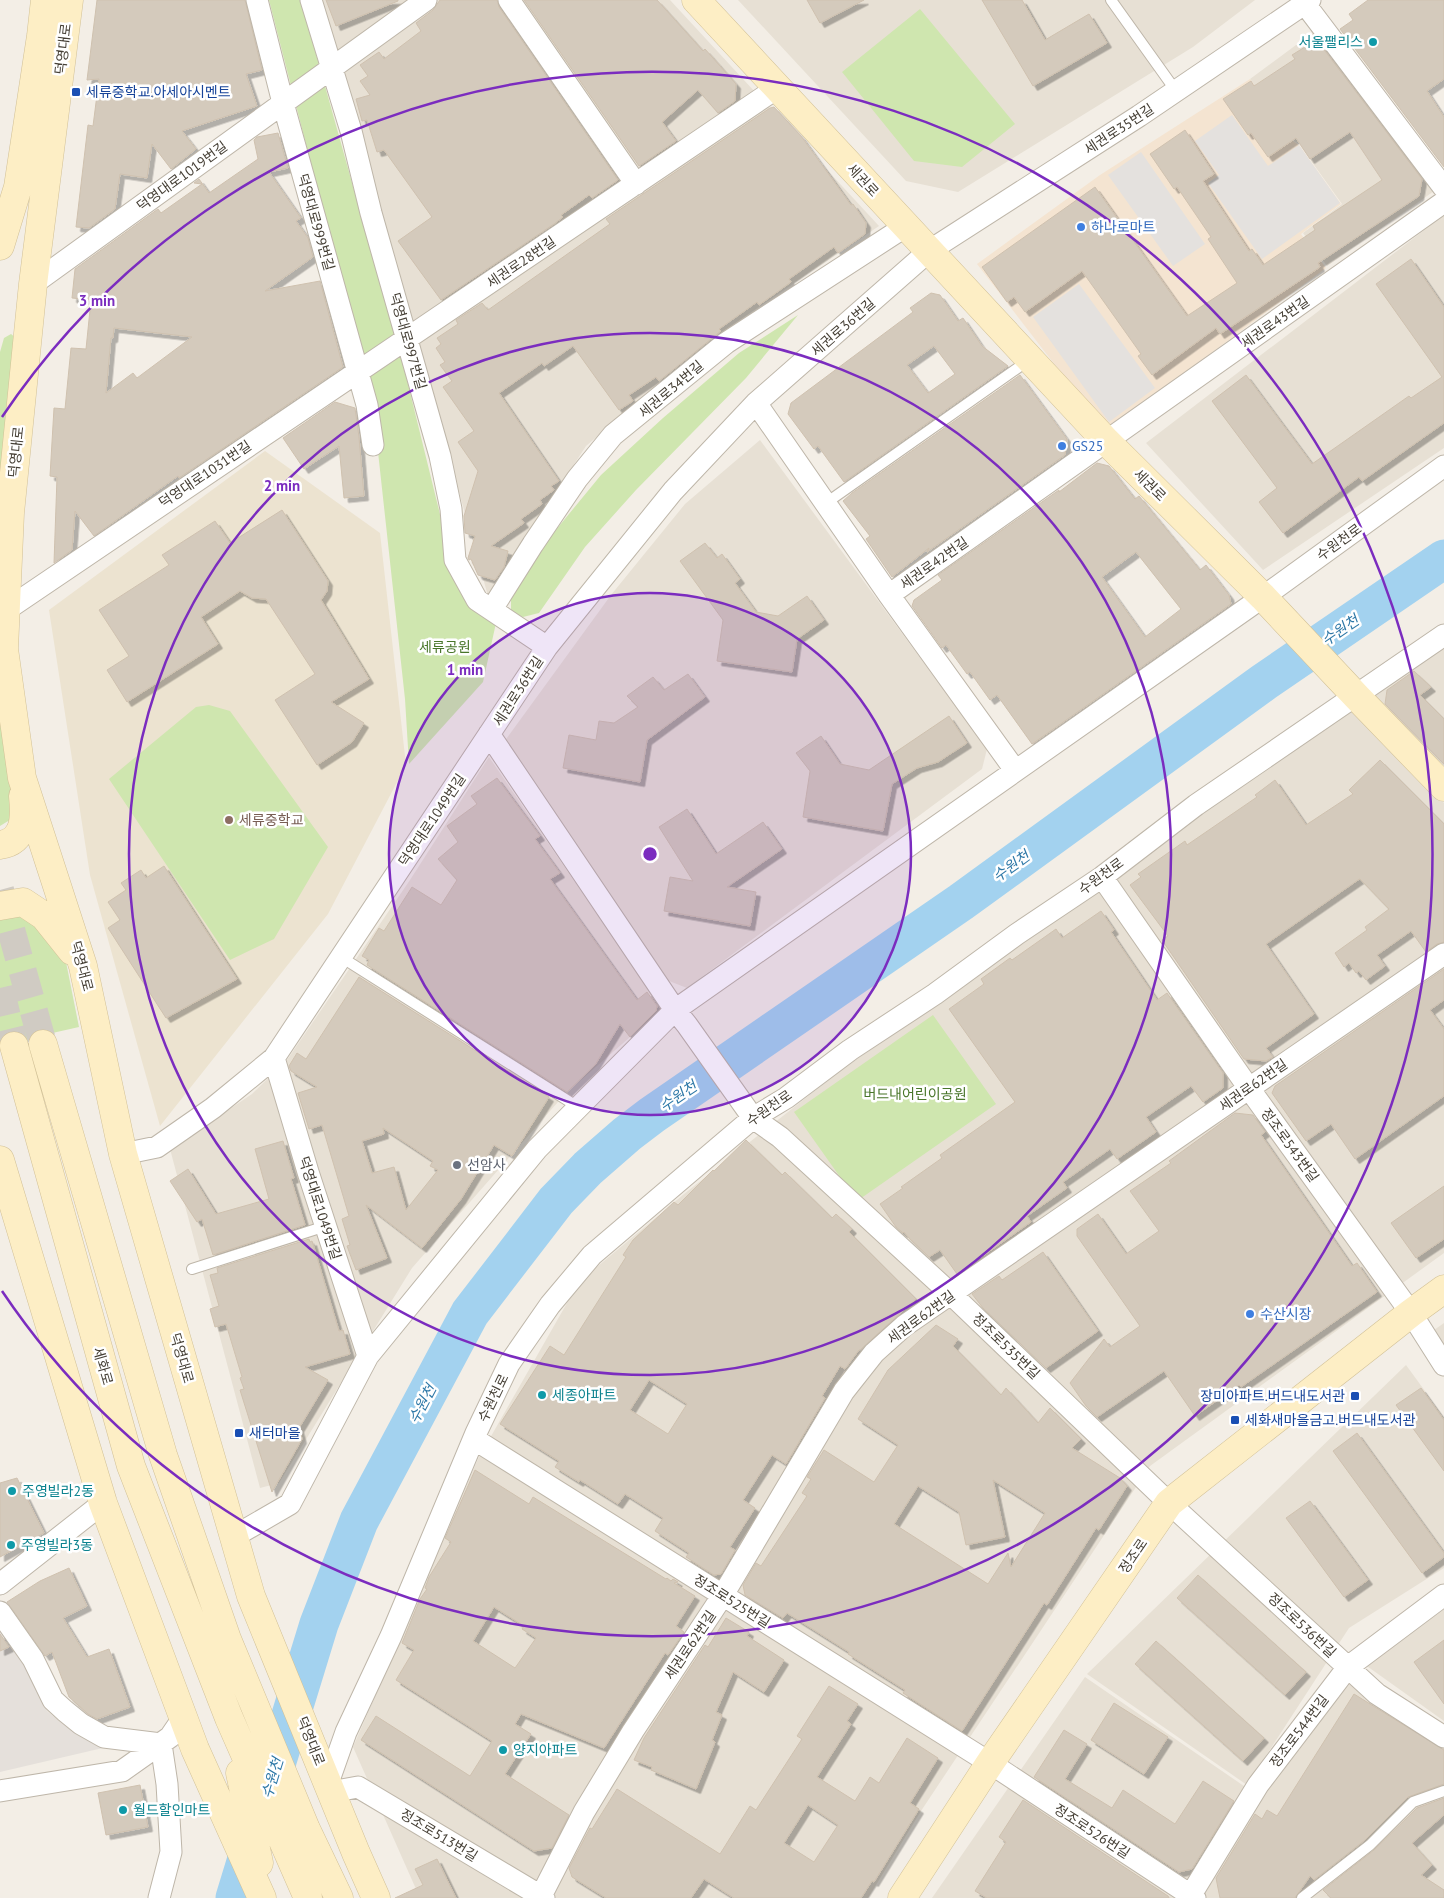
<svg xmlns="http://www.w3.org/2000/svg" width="1444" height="1898" viewBox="0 0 1444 1898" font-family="'PT Sans','Noto Sans KR',sans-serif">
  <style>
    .residential { fill: #e7e0d4 }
    .commercial { fill: #f4e4d1 }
    .industrial { fill: #e5e0db }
    .education { fill: #ece3d0 }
    .green { fill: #cfe6af }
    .parking { fill: #e4e1de }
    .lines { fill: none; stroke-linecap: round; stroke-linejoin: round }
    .river { stroke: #a3d2ef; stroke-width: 39 }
    .building { fill: #d4cabc; stroke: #cfc1af; fill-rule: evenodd; filter: url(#shadow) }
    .secondary-tunnel { stroke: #d0cbc3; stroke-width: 28; stroke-dasharray: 28 14; stroke-linecap: butt }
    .lane-casing { stroke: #beb6a9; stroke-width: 12 }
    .street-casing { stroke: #beb6a9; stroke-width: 23 }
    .secondary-casing { stroke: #d2c197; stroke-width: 29 }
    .lane { stroke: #fff; stroke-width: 10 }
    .street { stroke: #fff; stroke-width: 21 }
    .secondary { stroke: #fdeec5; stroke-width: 28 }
    .ring { fill: none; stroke: #7b2cbf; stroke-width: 2.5 }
    .culture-dot { fill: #0f9aa8; stroke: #fff; stroke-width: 2 }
    .transit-dot { fill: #1a4fb4; stroke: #fff; stroke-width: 2 }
    .shop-dot { fill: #3f7fe0; stroke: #fff; stroke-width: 2 }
    .education-dot { fill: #8d6e63; stroke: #fff; stroke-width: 2 }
    .worship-dot { fill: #6b7280; stroke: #fff; stroke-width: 2 }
    .labels { text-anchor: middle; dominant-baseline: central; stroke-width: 5; stroke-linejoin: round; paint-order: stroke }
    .culture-label { font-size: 14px; fill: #0d838f; stroke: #fff; text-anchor: start }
    .street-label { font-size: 14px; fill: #453f35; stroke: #fff }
    .transit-label { font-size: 14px; fill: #164399; stroke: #fff; text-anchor: start }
    .shop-label { font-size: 14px; fill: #366cbe; stroke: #fff; text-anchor: start }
    .park-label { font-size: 14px; fill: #49762a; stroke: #fff }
    .education-label { font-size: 14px; fill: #785e54; stroke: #fff; text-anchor: start }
    .worship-label { font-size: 14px; fill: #5b616d; stroke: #fff; text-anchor: start }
    .water-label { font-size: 15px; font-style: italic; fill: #2e78a7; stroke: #fff }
    .centre { fill: #7b2cbf; stroke: #fff; stroke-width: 2.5 }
    .ring-label { font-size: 15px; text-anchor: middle; font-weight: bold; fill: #7b2cbf; stroke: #fff; stroke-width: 5; stroke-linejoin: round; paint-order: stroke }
  </style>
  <defs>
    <filter id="shadow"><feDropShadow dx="4.5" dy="4.5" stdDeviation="0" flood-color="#0004"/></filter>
  </defs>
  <rect width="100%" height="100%" fill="#f3eee6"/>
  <!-- residential -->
  <path class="residential" d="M322,0H670L879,226L713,338L586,446L488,596Z
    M738,0H1255L1193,47L958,192L906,181Z
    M1315,31L1437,189L1327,266L1303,233L1342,204L1299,144L1289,138L1250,79Z
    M1444,215V448L1263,570L1146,443Z
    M760,440L987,749L982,769L687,988L664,979L504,742L611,595L685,504Z
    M1444,640V776L1367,695Z
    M1355,708L1444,803V1253L1150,1466L921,1811L868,1898H420L353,1747L478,1459L579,1282L684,1194L836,1074L1251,779Z
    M489,757L662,1009L565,1094L412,1268L279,1483L260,1488L170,1149L252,1094L287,1060L410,880Z
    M1444,1323V1359L1427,1335Z
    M1406,1365L1444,1417V1568L1349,1628L1247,1785L1087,1674Z
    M1444,1604V1721L1364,1664Z
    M1085,1677L1257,1795L1350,1684L1444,1745V1898H932Z"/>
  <!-- commercial -->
  <path class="commercial" d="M1250,79L1289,138L1299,145L1341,204L1301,234L1326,268L1106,431L977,264L1100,175Z"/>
  <!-- industrial -->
  <path class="industrial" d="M0,1631L25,1664L47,1711L68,1728L107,1747L0,1772Z"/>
  <!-- education -->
  <path class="education" d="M265,451L380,533L406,765L328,914L160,1126L90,875L49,610Z"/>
  <!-- green -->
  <path class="green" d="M269,0H301L406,376L451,559L496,623L483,682L409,764L405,699L373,406Z
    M920,9L1015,124L962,167L914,161L842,72Z
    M798,315L746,378L636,490L585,547L539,613L523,617L511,612V598L528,569L555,531L601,475L663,418L739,353Z
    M11,334L17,339L0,510V352L4,338Z
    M0,694L14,774L13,818L0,826Z
    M209,705L230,711L328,847L274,939L230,960L109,779L196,707Z
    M11,913H22L63,947L79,1027L48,1034L0,1050V920Z
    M933,1015L996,1104L857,1201L794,1112Z"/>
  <!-- parking -->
  <path class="parking" d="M1232,115L1268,166L1299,145L1340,203L1262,259L1208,183L1219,175L1195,141Z
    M1141,152L1205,244L1173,266L1108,175Z
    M1079,284L1155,388L1109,422L1033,317Z"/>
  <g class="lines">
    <!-- river -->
    <path class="river" d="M235,1898L319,1624L359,1521L470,1313L556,1201L588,1168L627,1134L652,1115L961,902L1264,682L1444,559"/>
  </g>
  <!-- building -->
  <path class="building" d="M97,0H245L262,70L246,74L257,106L182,131L196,149L171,169L152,144L147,178L120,174L115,209L89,228L76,227L88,125L93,126L99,79L87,80Z
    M326,0H398V1L336,26Z
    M440,0H497L499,7L618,180L592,198L589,195L561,215L563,217L554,224L441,300L398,241L432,217L384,150L377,152L367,120L362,121L356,99L370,95L360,81L368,76L360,65L379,52L384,59L421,31L416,23L433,10Z
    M524,0H657L703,51L705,49L736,84L735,101L718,113L698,90L662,122L676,141L639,166Z
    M807,0H864L820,23Z
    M982,0H1022L1045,40L1089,14L1107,43L1033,86Z
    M1368,0H1444V79L1427,91L1444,117V167L1340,29L1353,20L1349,14Z
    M1313,42L1319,43L1422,179L1419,196L1318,263L1320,267L1220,334L1216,328L1152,375L1138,356L1141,354L1082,271L1025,312L1014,297L1007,302L982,267L1095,187L1187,316L1237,283L1208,239L1211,237L1177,187L1174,189L1150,154L1185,130L1214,174L1203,181L1249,251L1252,249L1263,265L1315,230L1313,226L1382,180L1350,132L1310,159L1296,138L1268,157L1251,133L1248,135L1223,99L1251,81L1254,86L1295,59L1292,55Z
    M774,107L801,136L851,205L853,204L866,223L865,234L838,253L834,247L789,279L791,282L759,305L757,302L719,329L721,331L659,381L656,377L629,395L633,401L619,410L573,346L544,366L542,363L499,393L559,481L551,486L554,490L540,500L542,504L521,519L524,523L491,546L508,551L504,567L495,580L478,575L471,559L469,560L468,558L475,536L465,533L464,516L478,471L458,442L474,431L443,387L452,381L440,365L445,362L436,348L441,344L437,338L458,324L456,320L482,303L488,310L610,224L606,219L770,108Z
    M278,133L288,168L269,172L301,218L296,221L308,238L313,257L265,291L320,281L343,367L179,478L178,476L94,536L75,511L72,550L54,563L57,477L50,476L54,408L65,409L71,348L86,349L91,300L72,298L75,269L158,209L161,213L202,184L194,183L199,179L209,193L258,159L254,140L257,137ZM114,328L192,337L137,378L133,373L106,393L111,338H113Z
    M1411,259L1444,307V423L1362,481L1359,477L1283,533L1259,502L1277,488L1212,401L1246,375L1312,464L1409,396L1411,398L1442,377L1376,284Z
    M931,293L940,295L958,321L963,318L982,346L1008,366L844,482L818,446L814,449L788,414L791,403L913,312L910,308ZM934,346L955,374L928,393L907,365Z
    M1020,375L1067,439L1065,455L927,552L929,548L892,577L866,539L870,536L843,501L852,493Z
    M335,402L355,408L359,437L364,496L344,498L339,446L304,469L283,438Z
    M1097,463L1109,466L1135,499L1139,496L1200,570L1206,565L1229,595L1231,604L1032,744L997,695L990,700L970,672L967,674L946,645L942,648L912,606L914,600L942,580L938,575L1059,490V492ZM1136,552L1181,609L1145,637L1102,577Z
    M282,510L328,581L327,591L321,600L369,679L331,702L364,723L352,742L317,765L275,700L315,674L266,599L252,598L240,591L201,617L218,644L127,702L107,670L129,656L99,610L169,565L162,555L215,521L230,543Z
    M705,543L717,558L722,554L740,579L735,583L756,612L778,616L807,596L824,620L797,639L792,672L717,661L723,620L680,561Z
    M1414,671L1431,687L1420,695L1444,719V764L1385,704L1387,690Z
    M688,674L705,697L647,740L640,782L563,768L569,735L596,740L599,721L614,723L638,707L627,696L653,677L664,690Z
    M949,716L967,743L938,762L917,768L892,784L883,831L803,817L810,771L796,753L821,736L840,764L869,770Z
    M1380,760L1444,824V942L1437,944L1426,952L1411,931L1377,955L1385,966L1366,980L1359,971L1356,973L1349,963L1344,967L1335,953L1367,930L1365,927L1389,909L1360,879L1358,880L1266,944L1314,1014L1266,1048L1273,1057L1266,1061L1244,1059L1162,940L1168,936L1130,885L1141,877L1138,874L1185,841L1187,845L1257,797L1255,795L1275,780L1306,825L1353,794L1349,790Z
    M497,778L540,836L535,839L560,873L550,879L637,1000L647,992L657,1006L656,1011L630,1037L620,1024L595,1065L567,1092L367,965L369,960L362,956L379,928L384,931L412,887L441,905L457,880L438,859L458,842L447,826L477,804L471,796Z
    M687,809L716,854L763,822L782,849L727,887L756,892L750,926L664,911L670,877L693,881L659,827Z
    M164,866L237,979L166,1018L108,928L120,920L108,902L126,890L121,883L141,870L146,878Z
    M1101,911L1114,930L1111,932L1157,1000L1167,993L1223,1073V1088L1203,1102L1191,1086L1146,1117L1156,1132L1117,1159L1110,1149L1063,1182L1067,1188L1027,1216L1031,1222L957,1274L940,1250L929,1257L909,1238L904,1232L903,1233L896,1227L880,1204L903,1188L901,1187L942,1158L940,1155L1015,1102L949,1009L984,984L981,979L1010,958L1012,960L1056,929L1062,938Z
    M1444,969V1000L1430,1010L1444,1029V1096L1355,1159L1331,1124L1306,1141L1272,1093L1275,1086Z
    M359,977L549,1097L512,1156L494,1145L461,1199L422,1248L366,1205L387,1258L356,1270L347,1246L350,1245L342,1219L349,1216L322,1125L309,1129L298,1093L317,1087L291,1071L289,1066L297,1053L306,1059ZM383,1128L433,1161L430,1166L438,1170L406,1210L394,1167L372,1173L362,1141L384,1134Z
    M1235,1113L1253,1115L1265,1132L1261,1135L1352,1266L1357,1263L1377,1292L1241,1387L1239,1385L1195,1416L1164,1371L1097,1417L1086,1406L1070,1383L1104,1339L1110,1347L1140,1326L1077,1236V1229L1098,1214L1126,1254L1159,1231L1130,1191L1171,1163L1169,1161Z
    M746,1140L782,1175L785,1172L832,1218L836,1214L852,1229L849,1232L916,1299L860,1350H859L845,1369L840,1366L822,1396L825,1398L786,1464L772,1455L743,1500L755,1508L730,1547L735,1550L721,1574L714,1575L686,1557L689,1553L655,1531L663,1518L625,1494L618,1504L580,1480L579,1482L555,1467L559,1461L500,1424L550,1346L564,1355L626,1257L623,1255L633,1240L674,1202L678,1205L713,1170L714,1171ZM649,1380L687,1404L668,1434L630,1410Z
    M283,1141L294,1178L291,1179L305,1225L213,1255L202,1219L197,1222L170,1181L188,1169L216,1214L269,1199L255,1149Z
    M1444,1186V1239L1416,1258L1391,1223Z
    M309,1239L310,1242L312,1241L339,1331L343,1330L350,1354L305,1367L328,1380L299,1428L302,1439L272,1492L240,1390L244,1389L240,1378L242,1377L226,1324L215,1327L210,1309L219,1306L210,1275L218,1273L217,1268Z
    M1043,1252L1098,1331L1046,1368L983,1308L972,1294L999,1276L1002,1280Z
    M936,1325L958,1339L953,1346L1001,1395L1006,1388L1038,1423L1050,1408L1081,1439L1072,1448L1120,1478L1127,1486L1099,1530L1096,1528L1047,1605L1044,1603L962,1731L903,1693L905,1690L848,1654L849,1652L787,1613L783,1618L745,1595L743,1585L756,1563L761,1566L807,1496L802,1493L811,1479L807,1477L824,1450L874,1482L898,1445L858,1419L888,1370ZM993,1480L1045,1513L1011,1567L1008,1553L988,1584L894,1524L918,1486L959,1512L966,1545L1005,1537Z
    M1421,1388L1444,1420V1471L1396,1405Z
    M1357,1433L1444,1553V1557L1422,1573L1333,1451Z
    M475,1470L529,1504L533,1497L666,1579L667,1578L671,1581L673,1579L678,1582L674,1583L695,1596L676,1626L684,1632L668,1655L665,1653L604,1748L521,1714L515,1724L531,1734L505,1774L569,1815L552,1848L534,1851L361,1740L376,1716L470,1776L492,1741L396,1680L414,1650L402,1643L420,1599L427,1589L425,1588L429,1577L451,1542L445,1538ZM494,1607L524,1626L522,1629L536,1638L515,1668L473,1641Z
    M17,1478L44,1533L0,1557V1483Z
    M1310,1501L1368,1580L1344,1597L1286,1518Z
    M69,1568L87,1606L63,1618L87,1657L109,1649L130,1707L97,1719L88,1714L69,1697L52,1652L45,1656L7,1602L40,1581Z
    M1198,1575L1306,1672L1285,1695L1177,1598Z
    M726,1618L749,1632L747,1636L784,1660L764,1692L733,1672L716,1712L722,1715L712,1740L715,1742L696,1789L651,1770L652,1767L634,1760L644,1738L705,1645L708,1647Z
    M0,1634L9,1647L0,1651Z
    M1444,1640V1704L1414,1662Z
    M1156,1641L1264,1738L1243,1761L1135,1664Z
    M829,1686L858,1704L847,1721L851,1724L817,1777L855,1801L870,1777L879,1783L907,1738L938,1758L910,1803L919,1809L874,1882L872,1881L861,1898H734L704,1879L691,1898H606L572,1877L569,1868L590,1828L592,1829L617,1789L720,1854L750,1806L756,1810L802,1739L797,1736ZM808,1805L838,1825L814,1862L784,1843Z
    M1354,1694L1444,1750V1784L1408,1797L1365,1840L1314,1880L1310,1876L1295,1898H1220L1216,1878L1255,1814L1262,1819L1267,1810L1277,1816Z
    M1114,1703L1168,1737L1144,1774L1091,1740Z
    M1064,1730L1087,1744L1065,1779L1112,1808L1123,1790L1175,1824L1203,1781L1234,1801L1192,1869L1179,1872L1034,1777Z
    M140,1785L148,1827L106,1835L98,1793Z
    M1444,1798V1815L1412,1843L1432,1865L1421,1875L1444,1890V1898H1331L1323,1890L1374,1850L1417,1808Z
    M1023,1800L1168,1896L1169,1898H987L975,1891L1006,1842L999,1837Z
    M437,1859L456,1898H395L423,1885L415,1869Z"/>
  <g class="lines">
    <!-- secondary-tunnel -->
    <path class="secondary-tunnel" d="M0,890L43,1044
      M0,988L14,1046"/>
    <!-- lane casing -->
    <g class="lane-casing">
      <path id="lane" d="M1111,0L1176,91
        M826,503L1029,360
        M341,957L578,1107
        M192,1269L326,1226
        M1302,1898L1370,1845L1413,1802L1444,1791"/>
    </g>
    <!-- street casing -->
    <g class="street-casing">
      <path id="street" d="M257,0L283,103L367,405L373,445
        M311,0L351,131L371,213L440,456L451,509L455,560L477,600L547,647
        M509,0L636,184
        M1305,4L1444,188
        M33,284L426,0
        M756,403L889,595L1015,770
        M889,595L1444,202
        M492,609L533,544L577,479L613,435L726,343L906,226
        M6,610L777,88
        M489,734L675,1010L687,1025L753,1118L780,1137L951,1294L1169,1503L1377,1694L1444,1737
        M1102,877L1248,1087L1411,1313L1444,1365
        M274,1058L308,1172L368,1356
        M123,1154L157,1147L213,1108L274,1058L547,647L673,491L756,403L929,251L1139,116L1310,0
        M474,1439L990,1763L1195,1898
        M233,1537L290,1504L368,1356L537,1149L675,1010L1263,597L1444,466
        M0,1584L103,1503
        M0,1612L33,1659L53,1700L65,1711L81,1724L104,1737L161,1744
        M328,1783L346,1732L391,1636L476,1433L509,1364L550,1305L592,1255L753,1118L786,1098L850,1050L935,994L1017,934L1102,877L1196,805L1444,635
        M0,1791L122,1771L170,1737L183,1718
        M331,1792L358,1787L544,1898
        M541,1896L584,1812L633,1731L723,1595L844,1391L874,1353L904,1326L1444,954
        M159,1898L171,1852L167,1784L161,1744
        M1189,1898L1258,1785L1348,1667L1444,1595"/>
    </g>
    <!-- secondary casing -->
    <g class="secondary-casing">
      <path id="secondary" d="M69,0L33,284L10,513L4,649L22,778L83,966L123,1154L251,1596L356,1853L376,1898
        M696,0L1106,441L1263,597L1356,696L1444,787
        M0,246L18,187L41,36L45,0
        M0,845C26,841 25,816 23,796
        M0,906L23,902L44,916L72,951
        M43,1044L163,1455L227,1639L306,1829L339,1898
        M14,1046L131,1466L229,1718L308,1898
        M0,1160L103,1503L195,1749L262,1898
        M240,1773L259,1863
        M902,1898L990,1763L1169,1503L1411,1313L1444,1289"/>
    </g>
    <!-- lane -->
    <use href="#lane" class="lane"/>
    <!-- street -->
    <use href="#street" class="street"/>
    <!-- secondary -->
    <use href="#secondary" class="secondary"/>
  </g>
  <!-- distance rings -->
  <circle cx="650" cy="854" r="261" fill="#7b2cbf" fill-opacity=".12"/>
  <g class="ring">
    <circle cx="650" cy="854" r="261"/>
    <circle cx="650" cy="854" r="521"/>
    <path d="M2 417A782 782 0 1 1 2 1291"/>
  </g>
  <!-- markers -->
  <g class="culture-dot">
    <circle cx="1373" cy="42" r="5"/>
    <circle cx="542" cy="1395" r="5"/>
    <circle cx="12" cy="1491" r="5"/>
    <circle cx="11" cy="1545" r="5"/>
    <circle cx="503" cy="1750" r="5"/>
    <circle cx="123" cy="1810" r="5"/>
  </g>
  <g class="transit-dot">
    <rect x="71" y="87" width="10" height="10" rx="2.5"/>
    <rect x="1350" y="1391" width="10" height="10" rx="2.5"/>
    <rect x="1230" y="1415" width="10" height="10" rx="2.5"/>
    <rect x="234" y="1428" width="10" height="10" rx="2.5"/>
  </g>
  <g class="shop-dot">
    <circle cx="1081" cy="227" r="5"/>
    <circle cx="1062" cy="446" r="5"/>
    <circle cx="1250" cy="1314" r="5"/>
  </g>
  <circle class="education-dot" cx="229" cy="820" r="5"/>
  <circle class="worship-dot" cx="457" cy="1165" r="5"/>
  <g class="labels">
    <!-- culture labels -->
    <g class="culture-label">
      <text x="1363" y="42" text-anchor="end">서울팰리스</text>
      <text x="552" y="1395">세종아파트</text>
      <text x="22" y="1491">주영빌라2동</text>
      <text x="21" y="1545">주영빌라3동</text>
      <text x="513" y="1750">양지아파트</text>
      <text x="133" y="1810">월드할인마트</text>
    </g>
    <!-- street labels -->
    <g class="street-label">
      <text transform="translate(63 49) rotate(-83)">덕영대로</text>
      <text transform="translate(1119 129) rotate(-33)">세권로35번길</text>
      <text transform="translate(182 176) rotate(-36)">덕영대로1019번길</text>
      <text transform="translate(863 180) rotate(47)">세권로</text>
      <text transform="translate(316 222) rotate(74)">덕영대로999번길</text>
      <text transform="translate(521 262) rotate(-34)">세권로28번길</text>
      <text transform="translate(1275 322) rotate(-35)">세권로43번길</text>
      <text transform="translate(843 327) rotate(-41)">세권로36번길</text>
      <text transform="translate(408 341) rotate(74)">덕영대로997번길</text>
      <text transform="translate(671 389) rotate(-40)">세권로34번길</text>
      <text transform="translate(16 452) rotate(-84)">덕영대로</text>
      <text transform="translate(205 474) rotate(-34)">덕영대로1031번길</text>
      <text transform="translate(1150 485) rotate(45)">세권로</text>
      <text transform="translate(1339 542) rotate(-36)">수원천로</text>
      <text transform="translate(934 563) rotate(-35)">세권로42번길</text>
      <text transform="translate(518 691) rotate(-57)">세권로36번길</text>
      <text transform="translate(432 820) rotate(-56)">덕영대로1049번길</text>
      <text transform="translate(1101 876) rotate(-36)">수원천로</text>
      <text transform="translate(82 966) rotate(75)">덕영대로</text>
      <text transform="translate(1253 1085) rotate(-35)">세권로62번길</text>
      <text transform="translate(769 1108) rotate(-35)">수원천로</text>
      <text transform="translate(1290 1145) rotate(54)">정조로543번길</text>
      <text transform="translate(320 1208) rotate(72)">덕영대로1049번길</text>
      <text transform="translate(921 1317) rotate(-36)">세권로62번길</text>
      <text transform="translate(1006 1346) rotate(44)">정조로535번길</text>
      <text transform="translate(182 1358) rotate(74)">덕영대로</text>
      <text transform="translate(103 1366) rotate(74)">세화로</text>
      <text transform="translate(493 1398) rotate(-64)">수원천로</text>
      <text transform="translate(1133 1556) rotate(-56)">정조로</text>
      <text transform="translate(732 1601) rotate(32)">정조로525번길</text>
      <text transform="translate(1302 1625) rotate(43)">정조로536번길</text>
      <text transform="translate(690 1645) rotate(-56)">세권로62번길</text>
      <text transform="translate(1299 1731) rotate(-53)">정조로544번길</text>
      <text transform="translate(311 1741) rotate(68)">덕영대로</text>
      <text transform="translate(1092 1831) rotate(33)">정조로526번길</text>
      <text transform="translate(439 1835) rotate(31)">정조로513번길</text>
    </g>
    <!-- transit labels -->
    <g class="transit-label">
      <text x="86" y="92">세류중학교.아세아시멘트</text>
      <text x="1345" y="1396" text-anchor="end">장미아파트.버드내도서관</text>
      <text x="1245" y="1420">세화새마을금고.버드내도서관</text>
      <text x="249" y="1433">새터마을</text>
    </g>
    <!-- shop labels -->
    <g class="shop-label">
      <text x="1091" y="227">하나로마트</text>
      <text x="1072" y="446">GS25</text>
      <text x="1260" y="1314">수산시장</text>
    </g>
    <!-- park labels -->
    <g class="park-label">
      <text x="445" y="647">세류공원</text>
      <text x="915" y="1094">버드내어린이공원</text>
    </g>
    <!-- education labels -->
    <g class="education-label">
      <text x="239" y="820">세류중학교</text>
    </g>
    <!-- worship labels -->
    <g class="worship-label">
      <text x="467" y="1165">선암사</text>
    </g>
    <!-- water labels -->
    <g class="water-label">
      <text transform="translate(1340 630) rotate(-34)">수원천</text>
      <text transform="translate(1011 866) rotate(-36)">수원천</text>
      <text transform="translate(678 1096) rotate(-34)">수원천</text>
      <text transform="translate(422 1404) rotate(-62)">수원천</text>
      <text transform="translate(272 1778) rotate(-73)">수원천</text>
    </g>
  </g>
  <circle cx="650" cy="854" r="8" class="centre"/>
  <g class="ring-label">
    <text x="97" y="306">3 min</text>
    <text x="282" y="491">2 min</text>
    <text x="465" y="675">1 min</text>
  </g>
</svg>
